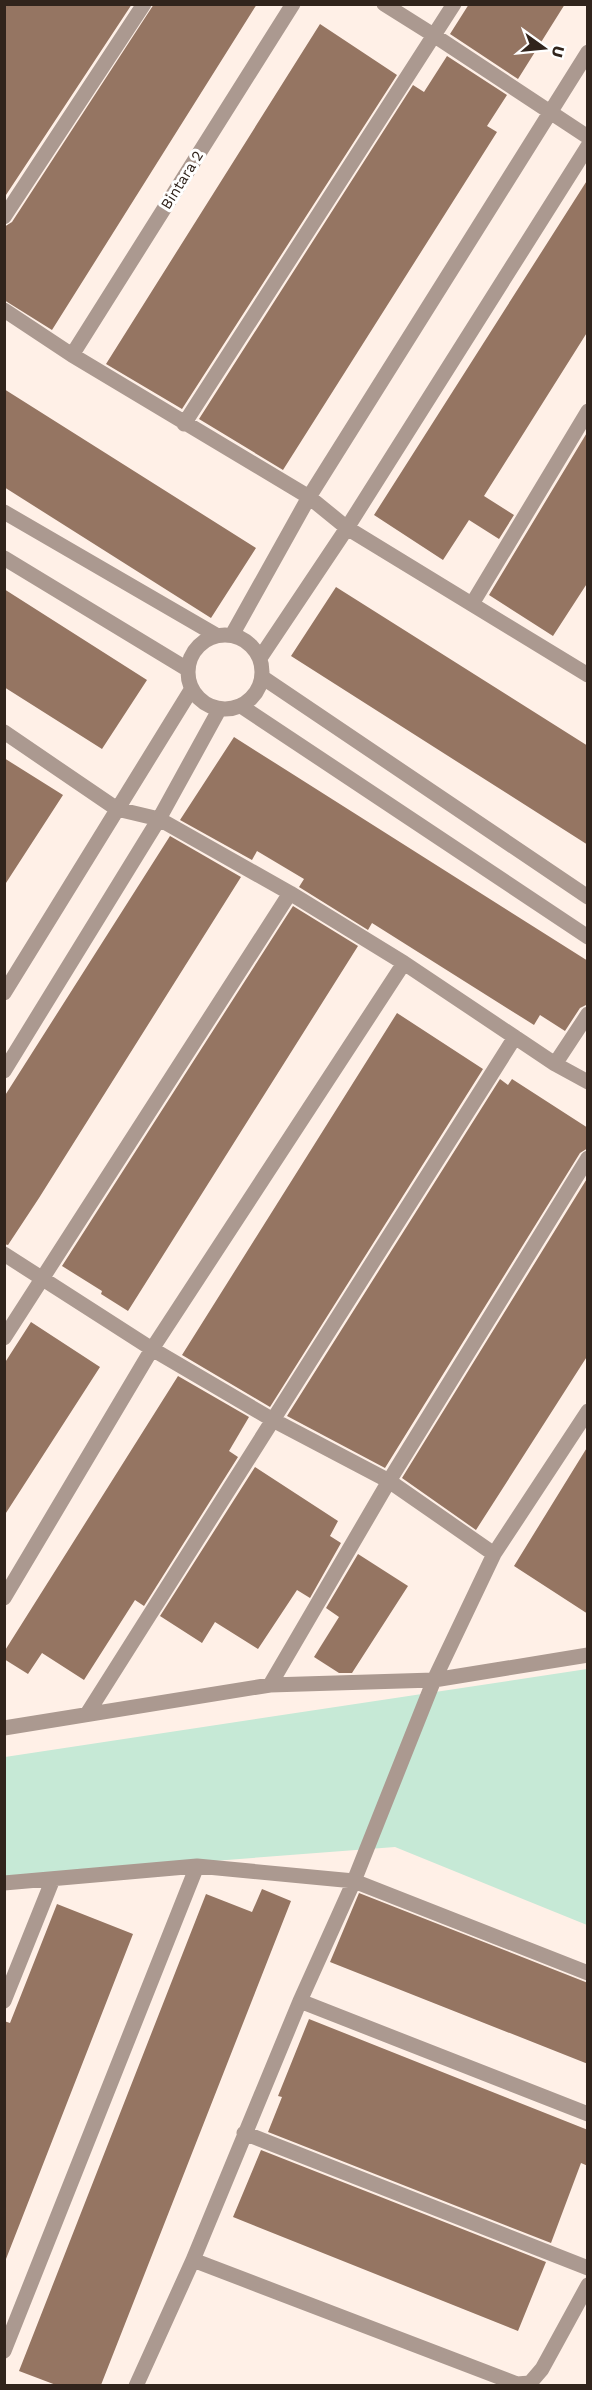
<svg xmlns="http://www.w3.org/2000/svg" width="592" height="2390" viewBox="0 0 592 2390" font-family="'Work Sans',sans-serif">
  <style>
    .green { fill: #c6e9d6 }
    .building { fill: #957562 }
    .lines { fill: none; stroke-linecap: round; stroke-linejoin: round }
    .street { stroke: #ab9990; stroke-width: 15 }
    .labels { text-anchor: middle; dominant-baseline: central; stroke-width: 6; stroke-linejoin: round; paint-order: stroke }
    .street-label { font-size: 15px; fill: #31241c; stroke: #fff }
  </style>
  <rect width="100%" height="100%" fill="#fff0e7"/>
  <!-- green -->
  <path class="green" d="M587,1669V1925L395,1847L5,1877V1757Z"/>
  <!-- building -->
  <path class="building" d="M4,4H132L4,198Z
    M154,4H257L52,330L4,300V227L12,222Z
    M469,4H565L518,79L450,34Z
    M320,24L397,75L182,409L106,364Z
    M447,56L507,95L487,126L497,132L283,470L199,419L413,85L424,92Z
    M588,179V331L484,496L514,515L499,539L469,520L443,560L374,515Z
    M4,389L256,548L211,618L4,487Z
    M588,431V582L553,636L489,595Z
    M336,587L588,746V845L291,656Z
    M4,589L147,680L102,749L4,687Z
    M234,737L588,961V1004L580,1008L565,1031L540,1015L534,1025L372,923L368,930L299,887L304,879L257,851L252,860L180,820Z
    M4,758L63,795L4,886Z
    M170,836L241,877L39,1198L8,1245L4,1244V1097Z
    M293,906L358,946L128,1311L101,1294L102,1291L62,1266Z
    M397,1013L483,1069L270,1407L182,1355Z
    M500,1079L508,1085L512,1079L588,1128V1148L580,1153L385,1468L287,1416Z
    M588,1177V1355L476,1530L402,1478Z
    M31,1322L100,1367L4,1516V1364Z
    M178,1376L249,1417L229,1451L238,1457L144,1606L135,1600L84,1680L42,1653L28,1674L4,1659V1652Z
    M588,1446V1614L514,1566Z
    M255,1467L338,1521L330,1536L341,1543L310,1598L297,1590L258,1649L215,1622L202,1643L160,1616Z
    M358,1554L408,1586L352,1673H339L314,1657L339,1617L326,1608Z
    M262,1889L291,1901L101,2385H56L19,2371L206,1894L252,1912Z
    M359,1893L588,1983V2064L330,1962Z
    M57,1904L133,1934L6,2259L4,2021L10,2023Z
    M309,2019L588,2130V2166L581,2163L551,2243L268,2132L282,2097L278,2096Z
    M261,2150L546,2262L518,2331L233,2217Z"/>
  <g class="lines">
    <!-- street -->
    <path class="street" d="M384,4L435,36L588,137
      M4,217L144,4
      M4,310L72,355L309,497L347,528L588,675
      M72,355L293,4
      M184,424L454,4
      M4,512L216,635
      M4,558L187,669
      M472,604L588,411
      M188 672a37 37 0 1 1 74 0a37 37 0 1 1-74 0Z
      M232,635L309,497L588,52
      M260,658L347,528L588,146
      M262,677L588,897
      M241,706L588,937
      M4,732L117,809L159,819L290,893L404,963L555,1064L588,1082
      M4,993L191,690
      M555,1064L588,1014
      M4,1071L159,819L219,710
      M4,1254L152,1349L273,1420L389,1481L494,1554
      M4,1338L290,893
      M4,1598L152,1349L404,963
      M270,1685L389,1481L588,1158
      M87,1714L515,1037
      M4,1728L270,1685L434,1680L588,1655
      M4,1883L197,1866L354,1881L588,1973
      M4,2001L53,1879
      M300,2001L588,2114
      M244,2133L588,2268
      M193,2260L517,2384L530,2383L542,2369L588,2285
      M4,2351L197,1866
      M136,2386L193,2260L300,2001L354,1881L434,1680L494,1554L588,1411"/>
  </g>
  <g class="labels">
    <!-- street labels -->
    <g class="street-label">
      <text transform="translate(182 180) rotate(-58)">Bintara 2</text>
    </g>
  </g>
  <!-- border -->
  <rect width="592" height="2390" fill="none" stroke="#31241c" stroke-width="12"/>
  <!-- north arrow -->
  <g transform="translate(544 48) rotate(105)" stroke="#ffffff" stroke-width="4.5" paint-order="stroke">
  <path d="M0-4.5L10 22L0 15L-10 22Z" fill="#31241c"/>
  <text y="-9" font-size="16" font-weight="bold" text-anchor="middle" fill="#31241c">U</text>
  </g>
</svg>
